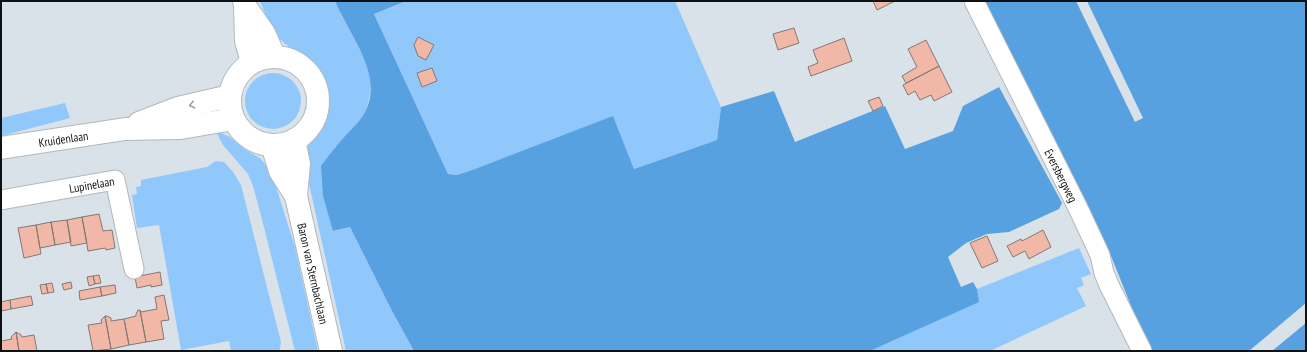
<svg xmlns="http://www.w3.org/2000/svg" width="1307" height="352" viewBox="0 0 1307 352" font-family="'PT Sans Narrow',sans-serif">
  <style>
    .green { fill: #90c8fb }
    .forest { fill: #57a1e1 }
    .building { fill: #f2b8a7; stroke: #837875 }
    .lines { fill: none; stroke-linecap: round; stroke-linejoin: round }
    .minor-casing { stroke: #b0b8bf; stroke-width: 21 }
    .tertiary-casing { stroke: #b0b8bf; stroke-width: 24 }
    .primary-casing { stroke: #b0b8bf; stroke-width: 24 }
    .minor { stroke: #fff; stroke-width: 19 }
    .tertiary { stroke: #fff; stroke-width: 22 }
    .primary { stroke: #fff; stroke-width: 22 }
    .oneway { stroke: #9fa0a1 }
    .labels { text-anchor: middle; dominant-baseline: central; stroke-width: 3.5; stroke-linejoin: round; paint-order: stroke }
    .street-label { font-size: 12px; fill: #0f1215; stroke: #fff }
  </style>
  <rect width="100%" height="100%" fill="#d9e1e9"/>
  <!-- green -->
  <path class="green" d="M260,1H335C348,33 381,69 367,106C366,110 364,114 362,117C354,129 343,139 334,149V231L350,227L392,311L414,351H346L308,179C306,169 304,156 308,146C310,142 314,137 317,134C326,121 330,109 329,94C328,80 319,65 308,58C300,52 291,49 284,43C272,33 266,16 260,1Z
    M406,1H675L721,107L717,140L634,169L613,117L475,169L457,175L448,174L374,14Z
    M245 101a28 28 0 1 1 56 0a28 28 0 1 1-56 0Z
    M65,103L70,118L1,136V118Z
    M216,132L221,133L230,137L243,148L261,159L272,174L295,247L318,351H295L264,227L253,186L248,174L223,145Z
    M216,161L224,162L233,172L241,185L281,342L280,349L277,351H231L229,341L181,350L159,225L137,228L132,195L137,194L136,187L141,186V180L207,167Z
    M1079,248L1091,274L1081,278L1084,285L1077,288L1086,306L990,351H870L978,302L977,289Z"/>
  <!-- forest -->
  <path class="forest" d="M335,1H406L374,14L448,174L457,175L475,169L613,116L634,169L717,140L721,107L774,91L795,142L885,106L905,149L953,131L963,106L999,87L1062,203L1059,209L1009,232L987,234L966,243L948,257L961,287L973,282L977,289L979,302L870,351H414L392,311L350,227L333,231L323,196L321,166C329,155 337,145 346,135C352,129 358,123 362,117C388,79 349,35 335,1Z
    M985,1H1076L1135,122L1143,118L1087,1H1306V303L1249,351H1151L1140,328L1109,251Z
    M1306,323V351H1272Z"/>
  <!-- building -->
  <path class="building" d="M873,1H895L877,10Z
    M794,28L799,43L778,50L773,34Z
    M418,37L434,45L426,60L418,56L414,45Z
    M844,38L852,61L811,76L808,67L818,63L813,50Z
    M926,40L939,66L906,83L902,76L917,67L908,49Z
    M939,66L952,92L934,101L931,95L920,100L915,91L908,95L903,85Z
    M432,68L437,81L422,87L417,73Z
    M879,97L883,106L873,111L868,101Z
    M99,214L103,231L112,230L115,248L106,250L105,248L88,251L82,217Z
    M82,217L87,243L71,246L67,220Z
    M67,220L71,242L55,245L51,222Z
    M51,222L55,245L40,248L36,225Z
    M36,225L41,254L24,258L18,228Z
    M1043,230L1051,247L1029,259L1025,251L1013,257L1007,246L1021,239L1022,241Z
    M987,236L998,261L982,268L970,243Z
    M160,272L162,285L151,287V285L137,288L135,277Z
    M99,275L101,283L95,284L93,276Z
    M93,276L95,284L89,286L87,277Z
    M71,282L72,288L64,290L62,284Z
    M52,283L54,292L48,293L46,284Z
    M46,284L48,293L42,294L40,285Z
    M115,285L116,293L102,296L100,287Z
    M100,287L102,296L80,300L79,291Z
    M164,295L169,320L161,321L164,339L146,342L140,310L141,312L157,309L155,297Z
    M31,296L33,305L11,309L10,300Z
    M10,300L11,309L1,311V302Z
    M138,310H140L146,342L129,345L124,319L136,316V314Z
    M105,316L111,349L93,351L88,325L102,323L101,320Z
    M105,316H107L111,318V321L124,319L129,345L111,349Z
    M16,332L21,335L22,337L34,335L37,351H19Z
    M16,332L19,351H1V341L12,339L11,337Z"/>
  <g class="lines">
    <!-- minor casing -->
    <g class="minor-casing">
      <g id="minor">
        <path id="s1" d="M974,1L1078,208L1100,255L1104,273L1109,285L1142,351"/>
        <path id="s2" d="M1,200L115,180L134,269"/>
      </g>
    </g>
    <!-- tertiary casing -->
    <g class="tertiary-casing">
      <g id="tertiary">
        <path d="M139,123L178,108L230,96"/>
        <path id="s3" d="M1,148L125,129L181,128L233,119"/>
      </g>
    </g>
    <!-- primary casing -->
    <g class="primary-casing">
      <g id="primary">
        <path d="M244,1L245,6L246,41L252,62"/>
        <path d="M245,6L264,33L274,56"/>
        <circle cx="274" cy="101" r="44"/>
        <path id="s4" d="M294,140L299,164L296,196L331,351"/>
        <path d="M272,145L280,171L296,196"/>
      </g>
    </g>
    <!-- minor -->
    <use href="#minor" class="minor"/>
    <!-- tertiary -->
    <use href="#tertiary" class="tertiary"/>
    <!-- primary -->
    <use href="#primary" class="primary"/>
  </g>
  <!-- one-way arrows -->
  <defs><path id="oneway-chevron" d="M-2-3.5L2.5 0L-2 3.5" fill="none" stroke-width="1.6" stroke-linecap="round" stroke-linejoin="round"/></defs>
  <use class="oneway" href="#oneway-chevron" transform="translate(192 105) rotate(167)"/>
  <g class="labels">
    <!-- street labels -->
    <g class="street-label">
      <text stroke="none"><textPath href="#s3" startOffset="63">Kruidenlaan</textPath></text>
      <text stroke="none"><textPath href="#s1" startOffset="195">Eversbergweg</textPath></text>
      <text stroke="none"><textPath href="#s2" startOffset="92">Lupinelaan</textPath></text>
      <text stroke="none"><textPath href="#s4" startOffset="136">Baron van Sternbachlaan</textPath></text>
    </g>
  </g>
  <!-- border -->
  <rect width="1307" height="352" fill="none" stroke="#0f1215" stroke-width="4"/>
</svg>
